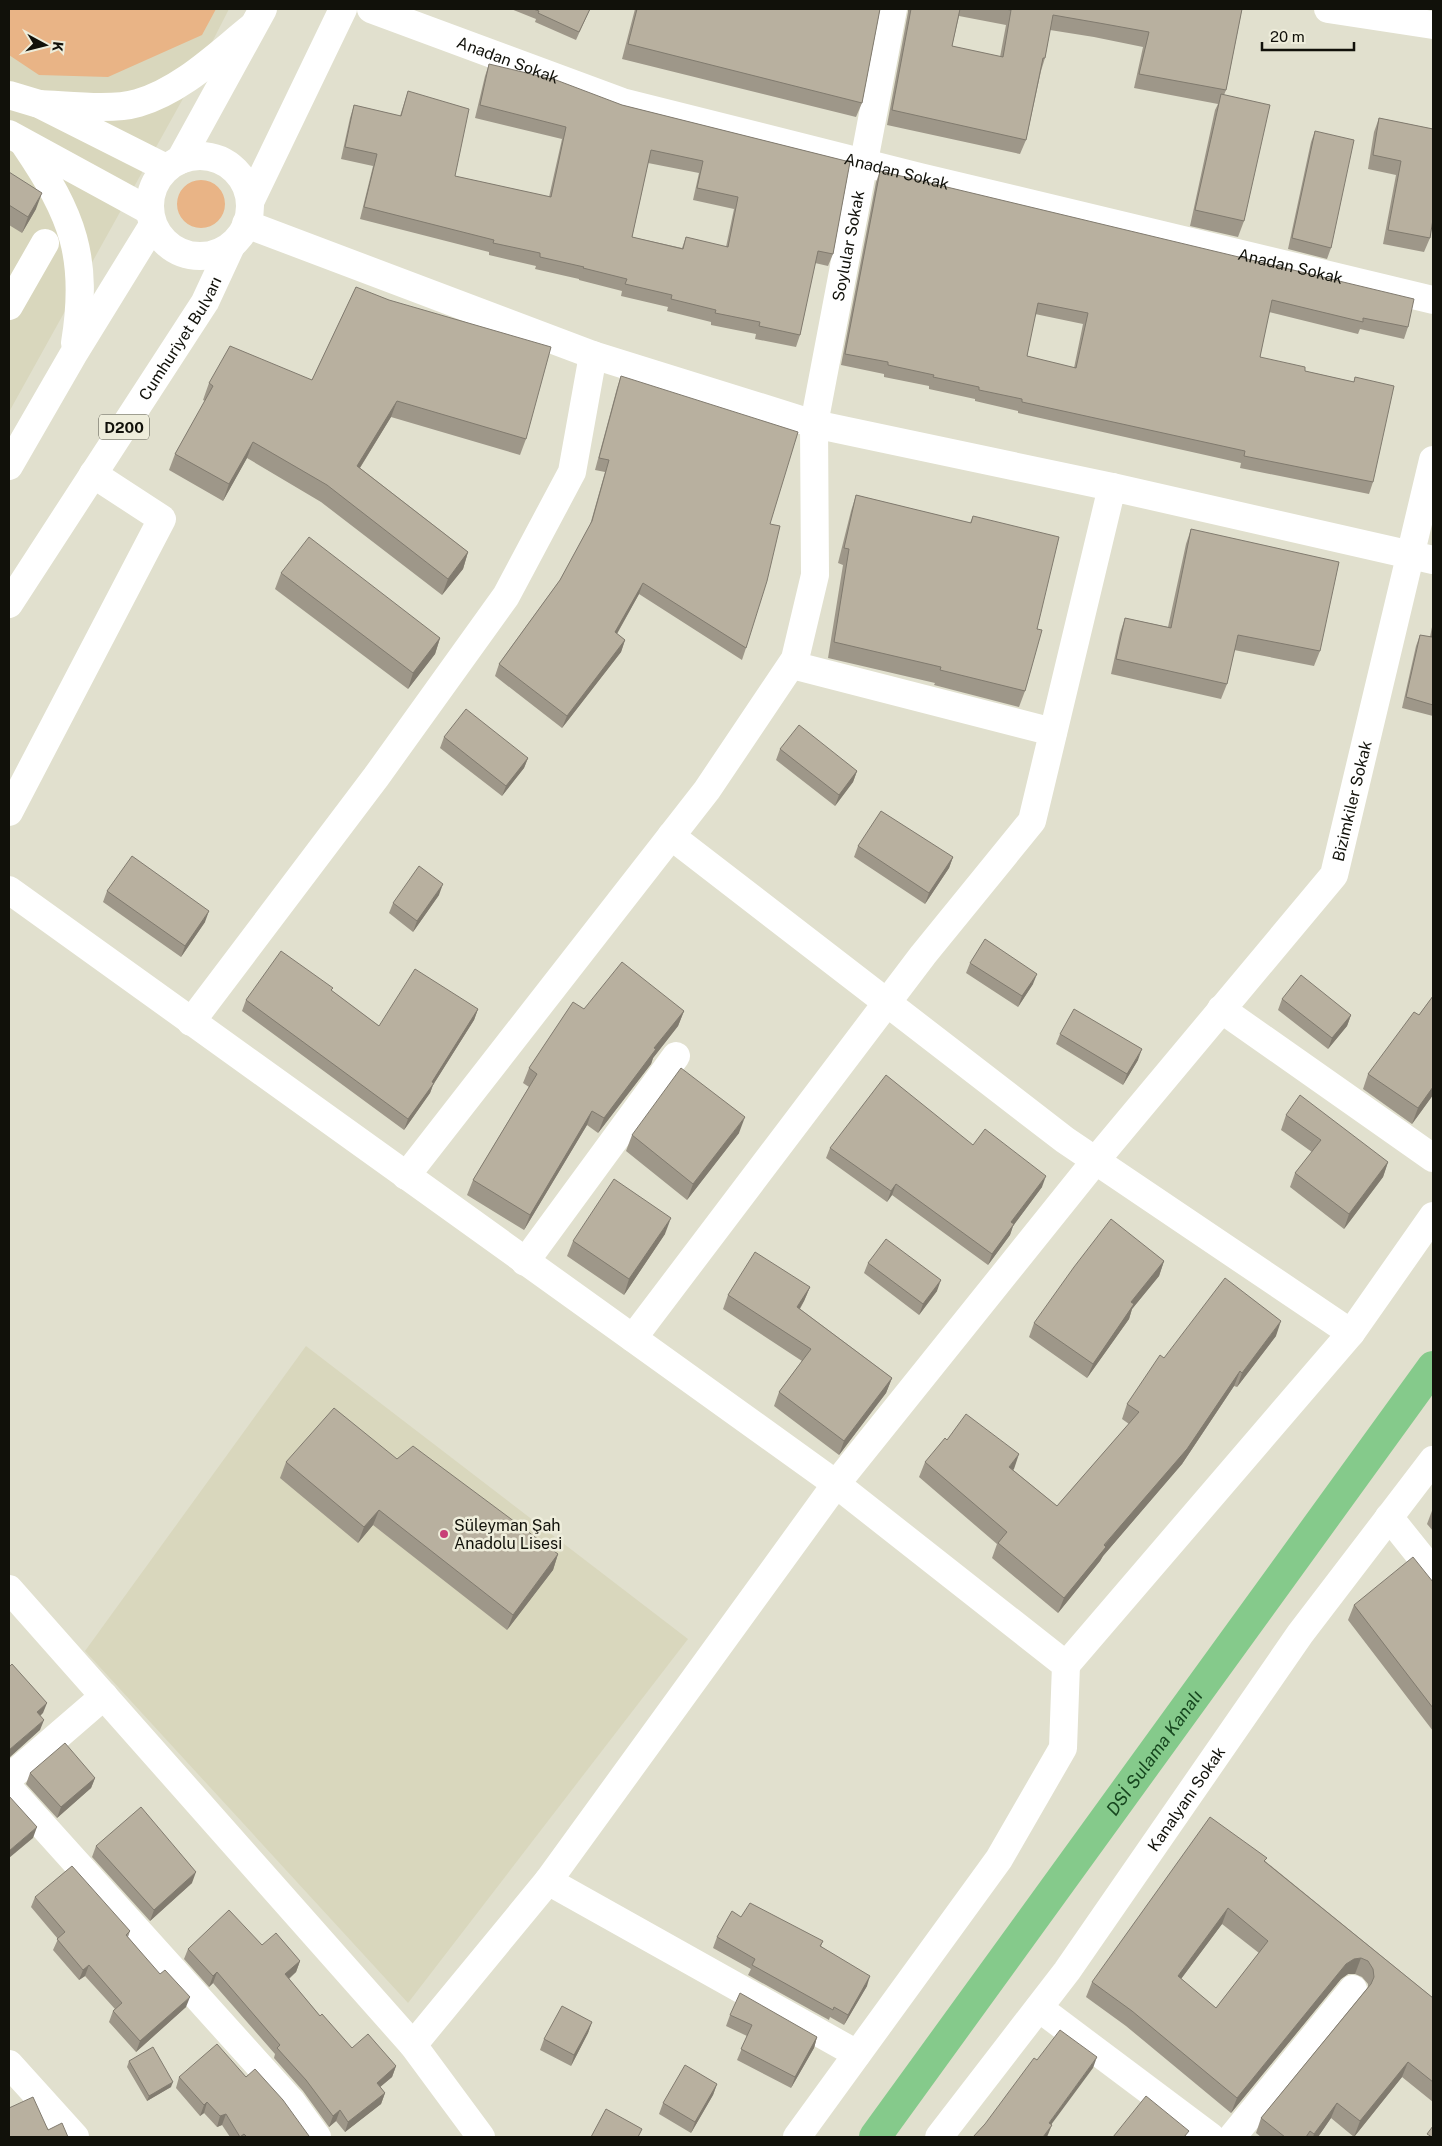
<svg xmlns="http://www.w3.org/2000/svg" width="1442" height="2146" viewBox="0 0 1442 2146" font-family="'Public Sans',sans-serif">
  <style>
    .built { fill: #d9d7bd }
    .green { fill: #e9b486 }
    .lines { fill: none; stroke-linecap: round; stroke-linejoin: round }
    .canal { stroke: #85ca8b; stroke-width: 32 }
    .minor { stroke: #fff; stroke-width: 28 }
    .major { stroke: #fff; stroke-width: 28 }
    .wall { fill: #9e9789; fill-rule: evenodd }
    .shaded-wall { fill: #817b6f }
    .building { fill: #b8b09f; stroke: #817b6f; fill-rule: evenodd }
    .poi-dot { fill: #c83e77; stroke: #eeeddb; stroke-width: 2 }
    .labels { text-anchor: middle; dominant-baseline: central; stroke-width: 5; stroke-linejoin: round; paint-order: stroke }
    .shield { fill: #eeeddb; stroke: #535349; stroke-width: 1 }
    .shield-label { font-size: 15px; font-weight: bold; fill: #11110a }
    .street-label { font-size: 16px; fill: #11110a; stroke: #eeeddb }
    .poi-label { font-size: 16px; fill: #11110a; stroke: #eeeddb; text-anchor: start }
    .water-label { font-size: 18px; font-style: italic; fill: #17471f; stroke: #eeeddb }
  </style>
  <rect width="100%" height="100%" fill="#e1e0ce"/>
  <!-- built -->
  <path class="built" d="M9,9H229L185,95L9,412Z
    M306,1346L688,1639L408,2003L85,1651Z"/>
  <!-- green -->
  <path class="green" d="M9,9H216L202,35L108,77L39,75L9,55Z
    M177 204a24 24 0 1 1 48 0a24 24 0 1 1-48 0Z"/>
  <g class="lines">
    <!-- canal -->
    <path class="canal" id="s1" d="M875,2137L1433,1367"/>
    <!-- minor -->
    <g class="minor">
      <path id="s2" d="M371,9L622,102L920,177L1433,300"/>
      <path d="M1328,9L1433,25"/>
      <path d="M246,224L593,355L814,424L1112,487"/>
      <path d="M9,306L45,243"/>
      <path d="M792,665L1053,732"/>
      <path d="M9,812L162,519L93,474"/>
      <path d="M671,836L1065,1140L1351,1333"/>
      <path id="s3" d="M9,890L836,1484L1096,1160L1334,875L1433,460"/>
      <path d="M1221,1009L1433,1158"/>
      <path d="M191,1022L376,777L506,596L572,472L593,355"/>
      <path id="s4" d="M406,1176L707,790L795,659L815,575L814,424L893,9"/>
      <path d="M525,1262L676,1056"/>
      <path d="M633,1338L923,955L1032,821L1112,487L1433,560"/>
      <path d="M1389,1517L1433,1572"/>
      <path d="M9,1589L413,2045L481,2137"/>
      <path d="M1066,1665L1351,1333L1433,1216"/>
      <path d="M9,1778L104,1696"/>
      <path d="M9,1788L291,2101L317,2137"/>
      <path d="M548,1881L857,2054"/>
      <path d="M1039,2008L1211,2137"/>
      <path d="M413,2045L548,1881L836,1484L1066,1665L1063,1748L999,1859L797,2137"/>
      <path d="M9,2064L75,2137"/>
      <path id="s5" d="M939,2137L1067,1971L1300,1634L1433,1460"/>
      <path d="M1232,2137L1353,1989"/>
    </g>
    <!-- major -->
    <g class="major">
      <path d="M9,95L39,104L166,168"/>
      <path d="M39,104C67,105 111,111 138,103C182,90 217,55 252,27"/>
      <path d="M9,134L150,211"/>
      <path d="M25,145C73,216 89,257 75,343"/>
      <circle cx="200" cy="206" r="50"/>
      <path d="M180,160L263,9"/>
      <path d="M250,202L343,9"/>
      <path d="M9,466L73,355L153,225"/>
      <path id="s6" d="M9,604L205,302L231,246"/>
    </g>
  </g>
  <!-- wall -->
  <path class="wall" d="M511,9H590L576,40L535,22L536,19Z
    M635,9H880L862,103L856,117L622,59Z
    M908,9H1242L1226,90L1224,95L1244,221L1238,237L1190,226L1215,110L1218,104L1134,88L1143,47L1094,37L1050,30L1045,58L1041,71L1026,140L1020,154L887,125L908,12ZM959,16L1006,25L1000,57L952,46Z
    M489,64L622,105L850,162L833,254L828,266L815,263L800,335L796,347L755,339L756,334L711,325V322L667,311L668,307L621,296L622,291L579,280V279L535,269L536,266L489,255V252L360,219L373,166L341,159L350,118L354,105L400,116L408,91L455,176L549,197L562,139L475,118L485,76ZM648,163L699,173L693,200L734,209L726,247L686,237L682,248L632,237Z
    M1379,118L1433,129L1430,238L1424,252L1383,244L1396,175L1368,169L1374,132Z
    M1315,131L1331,248L1327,259L1288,249L1311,142Z
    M880,171L1408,327L1404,339L1360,329L1358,334L1269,312L1260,357L1305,371L1354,382L1355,377L1373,482L1369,494L1240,468L1241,463L1018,413V411L975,401V399L929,389V386L884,377V374L841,365L876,182ZM1035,314L1083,324L1074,368L1027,356Z
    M9,172L36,209L22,233L9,225Z
    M356,287L526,439L520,455L391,417L360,468L468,552L463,569L442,595L321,502L247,458L223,501L169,470L175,454L205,401L203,400L209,383L312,380Z
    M621,376L770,524L746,648L742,660L639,594L617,634L625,640L621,652L562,728L495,676L499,664L560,580L590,525L605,472L595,470L617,388Z
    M856,495L970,523L973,516L1037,629L1025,691L1019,707L934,685L935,683L828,658L843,565L838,563L851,511Z
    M1191,529L1320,651L1314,666L1234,650L1227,684L1221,699L1111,674L1120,633L1125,618L1168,627L1186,544Z
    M281,573L440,638L435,654L408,689L275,589Z
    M1433,622V716L1402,708L1416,646L1420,635L1430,637Z
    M444,737L528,758L524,768L502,796L440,748Z
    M780,749L857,771L853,782L835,806L776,760Z
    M858,846L953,857L949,868L925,904L854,857Z
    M107,891L205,922L181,957L103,902Z
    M439,895L413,932L389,913L393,903Z
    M970,963L1033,984L1018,1007L966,973Z
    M332,991L379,1026L478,1009L474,1020L433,1085L430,1093L404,1130L242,1011L246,1000Z
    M1433,996V1095L1412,1124L1363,1089L1368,1074L1419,1015Z
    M1282,999L1351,1015L1347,1026L1328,1049L1278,1010Z
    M584,1009L684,1011L678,1026L653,1058L651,1064L598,1133L587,1125L524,1230L467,1195L473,1180L529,1087L523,1083L529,1068Z
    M1060,1034L1138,1060L1123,1085L1056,1044Z
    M1286,1115L1388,1162L1383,1177L1344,1229L1290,1187L1295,1173L1312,1152L1281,1130Z
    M739,1133L687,1200L626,1151L632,1135Z
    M973,1145L1042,1187L1013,1226L1010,1235L988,1265L892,1195L887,1202L826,1158L830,1148Z
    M665,1234L624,1295L567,1256L573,1241Z
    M1164,1261L1159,1276L1132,1309L1129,1319L1087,1378L1029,1337L1034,1323Z
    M868,1263L937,1291L919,1315L864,1273Z
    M810,1287L804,1301L800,1309L892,1378L886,1393L839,1455L774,1406L779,1392L802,1361L723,1309L728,1295Z
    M1276,1336L1237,1387L1234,1386L1182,1464L1103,1556L1100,1561L1058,1613L992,1558L997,1544L919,1477L925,1462L947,1440L1013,1470L1057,1506L1129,1424L1122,1419L1127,1404L1164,1358Z
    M397,1459L558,1554L553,1570L507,1630L373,1525L358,1543L280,1478L286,1462Z
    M1433,1508V1531L1427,1524Z
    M1433,1582V1731L1348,1620L1354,1605Z
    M30,1773L95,1778L91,1788L57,1818L26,1784Z
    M96,1846L192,1883L150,1921L92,1857Z
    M1265,1861L1433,1998V2102L1402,2077L1354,2137L1331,2118L1318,2137H1261L1256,2133L1261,2118L1368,1987V1984L1362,1977L1355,1974H1348L1341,1979L1231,2113L1126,2026L1086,1997L1092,1982ZM1222,1924L1259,1953L1216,2008L1181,1979Z
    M35,1897L130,1931L128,1937L186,2007L136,2052L109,2022L113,2011L115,2009L85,1976L79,1980L53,1950L58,1939L31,1907Z
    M717,1937L823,1941L821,1946L867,1986L844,2025L830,2017L829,2020L748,1975L751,1969L713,1948Z
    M262,1945L300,1961L296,1972L289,1979L320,2016L352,2048L396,2066L392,2077L380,2087L385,2093L381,2104L345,2132L336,2121L329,2127L303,2091L274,2058L275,2054L213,1983L209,1987L184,1959L188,1949Z
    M730,2015L817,2037L814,2048L791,2088L737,2060L747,2036L726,2026Z
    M592,2022L588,2033L571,2066L540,2050L544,2039Z
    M129,2061L171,2087L147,2101L127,2067Z
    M179,2077H246L308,2137H230L222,2125L217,2127L204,2113L200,2116L176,2088Z
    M717,2084L713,2095L691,2133L659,2114L663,2103Z"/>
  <!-- shaded-wall -->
  <path class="shaded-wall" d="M42,193L36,209L22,233L28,217Z
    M397,401L391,417L351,482L357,466Z
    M253,442L247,458L223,501L229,484Z
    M468,552L463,569L442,595L448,579Z
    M643,583L639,594L611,644L615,632Z
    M440,638L435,654L408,689L413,673Z
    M625,640L621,652L562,728L567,716Z
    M528,758L524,768L502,796L506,786Z
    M857,771L853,782L835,806L839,795Z
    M953,857L949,868L925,904L929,893Z
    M443,884L439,895L413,932L417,921Z
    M209,911L205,922L181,957L185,946Z
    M1037,974L1033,984L1018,1007L1022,996Z
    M478,1009L474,1020L433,1085L430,1093L404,1130L408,1119Z
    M684,1011L678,1026L653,1058L651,1064L598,1133L604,1118L654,1048Z
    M1351,1015L1347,1026L1328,1049L1332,1038Z
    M1142,1049L1138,1060L1123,1085L1127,1074Z
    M1433,1087V1095L1412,1124L1418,1108Z
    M592,1111L587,1125L524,1230L530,1215Z
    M745,1117L739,1133L687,1200L693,1184Z
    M1388,1162L1383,1177L1344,1229L1349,1214Z
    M1046,1176L1042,1187L1013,1226L1010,1235L988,1265L992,1254L1011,1222Z
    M896,1184L892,1195L887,1202L891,1191Z
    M671,1218L665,1234L624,1295L629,1279Z
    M1164,1261L1159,1276L1132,1309L1129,1319L1087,1378L1093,1364L1131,1302Z
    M941,1280L937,1291L919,1315L923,1304Z
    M810,1287L804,1301L792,1321L797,1307Z
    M1281,1321L1276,1336L1237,1387L1242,1373Z
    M1240,1371L1234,1386L1182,1464L1103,1556L1100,1561L1058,1613L1064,1598Z
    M892,1378L886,1393L839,1455L844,1441Z
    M1019,1454L1014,1469L1004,1482L1009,1467Z
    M379,1510L373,1525L358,1543L364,1527Z
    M558,1554L553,1570L507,1630L513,1615Z
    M47,1703L43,1713L33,1723L37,1712Z
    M44,1720L40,1730L9,1758V1750Z
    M95,1778L91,1788L57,1818L61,1807Z
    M37,1827L33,1838L9,1858V1851Z
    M196,1872L192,1883L150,1921L154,1910Z
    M1228,1908L1222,1924L1172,1991L1178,1976Z
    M1361,1958L1355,1974H1348L1341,1979L1231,2113L1237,2098L1346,1964L1354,1959Z
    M300,1961L296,1972L281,1985L285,1974Z
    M89,1965L85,1976L79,1980L83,1970Z
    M217,1972L213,1983L209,1987L213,1976Z
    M870,1976L867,1986L844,2025L848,2015Z
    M190,1997L186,2007L136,2052L140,2041Z
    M592,2022L588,2033L571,2066L574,2055Z
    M817,2037L814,2048L791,2088L795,2077Z
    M1097,2057L1093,2068L1045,2133L1049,2123Z
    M1408,2062L1402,2077L1354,2137L1360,2121Z
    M396,2066L392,2077L373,2093L377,2083Z
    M173,2082L171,2087L147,2101L149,2096Z
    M717,2084L713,2095L691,2133L695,2122Z
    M385,2093L381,2104L345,2132L348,2122Z
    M207,2102L204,2113L200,2116L204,2105Z
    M1337,2103L1331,2118L1318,2137H1313L1314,2134Z
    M340,2110L336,2121L329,2127L333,2116Z
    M226,2114L222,2125L217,2127L220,2116Z
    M1052,2125L1047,2137H1043Z"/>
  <!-- building -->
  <path class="building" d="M533,9H590L579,32L538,13L539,11Z
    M637,9H880L862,103L628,44Z
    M911,9H960L952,46L1003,57L1011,10L1004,9H1242L1226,90L1139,74L1149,32L1099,23L1053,15L1045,58H1043L1026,140L892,110Z
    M489,64L556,80L622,105L850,162L833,254L818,251L800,335L759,326L760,322L715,313L716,310L671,299L672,295L625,284L627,279L583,268L584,267L540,257V253L493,243L494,240L364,207L377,154L345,147L354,105L401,116L408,91L469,109L455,176L551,197L566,127L480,105ZM651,150L703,161L697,188L738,197L728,247L686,237L683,249L632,237Z
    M1221,94L1270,105L1244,221L1195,210Z
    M1379,118L1433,129V219L1430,238L1388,230L1401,161L1373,155Z
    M1315,131L1354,140L1331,248L1292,238Z
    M880,171L1414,299L1408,327L1363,318V322L1272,300L1260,357L1305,367V371L1354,382L1355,377L1394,386L1373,482L1244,456L1245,451L1022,402V399L979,390V387L933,377L934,375L888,365V362L845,354ZM1038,303L1088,313L1076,368L1027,356Z
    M9,172L42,193L28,217L9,205Z
    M356,287L389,300L551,347L526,439L397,401L357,466L468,552L448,579L327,485L253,442L229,484L175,454L213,386L209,383L230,346L312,380Z
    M621,376L798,432L770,524L780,526L767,581L746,648L643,583L615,632L625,640L567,716L499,664L560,580L592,521L609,460L599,458Z
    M856,495L971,523L973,516L1059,537L1037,629L1042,630L1025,691L940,670L941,667L834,642L849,549L844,548Z
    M1191,529L1339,562L1320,651L1238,635L1227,684L1116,659L1125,618L1171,628Z
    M309,537L440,638L413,673L281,573Z
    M1433,632V705L1406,697L1420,635L1432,637Z
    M466,709L528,758L506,786L444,737Z
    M799,725L857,771L839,795L780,749Z
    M881,811L953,857L929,893L858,846Z
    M132,856L209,911L185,946L107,891Z
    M419,866L443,884L417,921L393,903Z
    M985,939L1037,974L1022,996L970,963Z
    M281,951L333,988L331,990L379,1026L415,969L478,1009L432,1082L434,1083L408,1119L246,1000Z
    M622,962L684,1011L654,1048L656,1049L604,1118L592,1111L530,1215L473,1180L537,1074L529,1068L573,1002L584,1009Z
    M1301,975L1351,1015L1332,1038L1282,999Z
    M1433,996V1087L1418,1108L1368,1074L1414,1012L1419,1015Z
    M1074,1009L1142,1049L1127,1074L1060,1034Z
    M681,1068L745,1117L693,1184L632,1135Z
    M886,1075L973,1145L985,1129L1046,1176L1011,1222L1014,1224L992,1254L896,1184L891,1191L830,1148Z
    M1300,1095L1388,1162L1349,1214L1295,1173L1321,1140L1286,1115Z
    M614,1179L671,1218L629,1279L573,1241Z
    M1111,1219L1164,1261L1131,1302L1134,1304L1093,1364L1034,1323L1074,1267Z
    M886,1239L941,1280L923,1304L868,1263Z
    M755,1252L810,1287L797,1307L892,1378L844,1441L779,1392L811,1349L728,1295Z
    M1225,1278L1281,1321L1242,1373L1240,1371L1187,1449L1104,1545L1106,1547L1064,1598L998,1543L1007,1532L925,1462L945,1438L947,1440L966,1414L1019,1454L1009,1467L1057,1506L1139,1412L1127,1404L1160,1355L1164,1358Z
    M334,1408L397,1459L413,1446L558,1554L513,1615L379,1510L364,1527L286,1462Z
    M1413,1557L1433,1582V1708L1354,1605Z
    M12,1664L47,1703L37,1712L44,1720L9,1750V1667Z
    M65,1743L95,1778L61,1807L30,1773Z
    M9,1796L37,1827L9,1851Z
    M141,1807L196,1872L154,1910L96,1846Z
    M1210,1817L1267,1858L1264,1861L1433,1998V2082L1408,2062L1360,2121L1337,2103L1314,2134L1310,2131L1306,2137H1285L1261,2118L1371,1984L1374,1977L1373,1969L1368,1961L1361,1958L1354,1959L1346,1964L1237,2098L1132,2011L1092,1982ZM1228,1908L1268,1941L1216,2008L1178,1976Z
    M72,1866L130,1931L126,1935L160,1974L165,1970L190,1997L140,2041L113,2011L122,2003L89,1965L83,1970L57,1939L65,1932L35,1897Z
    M750,1903L823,1941L820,1946L870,1976L848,2015L834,2007L833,2010L752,1965L755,1959L717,1937L732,1911L741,1917Z
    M229,1910L262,1945L276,1933L300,1961L285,1974L320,2016L322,2014L352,2048L368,2034L396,2066L377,2083L385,2093L348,2122L340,2110L333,2116L306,2080L277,2048L280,2045L217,1972L213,1976L188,1949Z
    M740,1993L817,2037L795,2077L741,2049L752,2025L730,2015Z
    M562,2006L592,2022L574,2055L544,2039Z
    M1060,2030L1097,2057L1049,2123L1052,2125L1043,2137H973L985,2124L1034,2058L1037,2060Z
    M217,2044L246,2077L255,2069L283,2100L309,2136L307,2137H247L244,2134L240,2137L226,2114L220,2116L207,2102L204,2105L179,2077Z
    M153,2047L173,2082L149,2096L129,2061Z
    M685,2065L717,2084L695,2122L663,2103Z
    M1146,2096L1189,2131L1184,2137H1113Z
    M33,2097L48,2130L62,2123L68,2137H9V2108Z
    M606,2109L642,2129L638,2137H591Z
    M1433,2126V2137H1432L1427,2134Z"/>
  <!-- markers -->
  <circle class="poi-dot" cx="444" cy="1534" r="5"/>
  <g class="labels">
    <!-- shield labels -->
    <rect class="shield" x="99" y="414.5" width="50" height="25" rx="4"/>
    <g class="shield-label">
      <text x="124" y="427">D200</text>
    </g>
    <!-- street labels -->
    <g class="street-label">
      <text stroke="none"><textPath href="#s2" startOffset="146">Anadan Sokak</textPath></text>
      <text stroke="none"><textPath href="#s2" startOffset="551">Anadan Sokak</textPath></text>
      <text stroke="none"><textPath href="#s4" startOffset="1066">Soylular Sokak</textPath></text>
      <text stroke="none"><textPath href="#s2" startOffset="956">Anadan Sokak</textPath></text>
      <text stroke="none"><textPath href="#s6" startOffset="316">Cumhuriyet Bulvarı</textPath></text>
      <text stroke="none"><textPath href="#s3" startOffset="1881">Bizimkiler Sokak</textPath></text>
      <text stroke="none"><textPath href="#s5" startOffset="419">Kanalyanı Sokak</textPath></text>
    </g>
    <!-- poi labels -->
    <g class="poi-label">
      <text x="454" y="1525">Süleyman Şah<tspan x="454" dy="18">Anadolu Lisesi</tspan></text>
    </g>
    <!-- water labels -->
    <g class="water-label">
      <text stroke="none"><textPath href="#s1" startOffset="475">DSİ Sulama Kanalı</textPath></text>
    </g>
  </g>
  <!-- border -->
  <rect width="1442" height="2146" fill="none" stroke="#11110a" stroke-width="20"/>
  <!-- north arrow -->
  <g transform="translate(45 45) rotate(97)" stroke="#eeeddb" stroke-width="4" paint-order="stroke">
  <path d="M0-4L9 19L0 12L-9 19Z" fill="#11110a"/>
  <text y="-8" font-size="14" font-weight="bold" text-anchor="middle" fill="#11110a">K</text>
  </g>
  <!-- scale -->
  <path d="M1262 42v8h92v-8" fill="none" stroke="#11110a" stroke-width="2.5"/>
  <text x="1270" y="42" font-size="15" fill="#11110a" stroke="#eeeddb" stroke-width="4" paint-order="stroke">20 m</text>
</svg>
